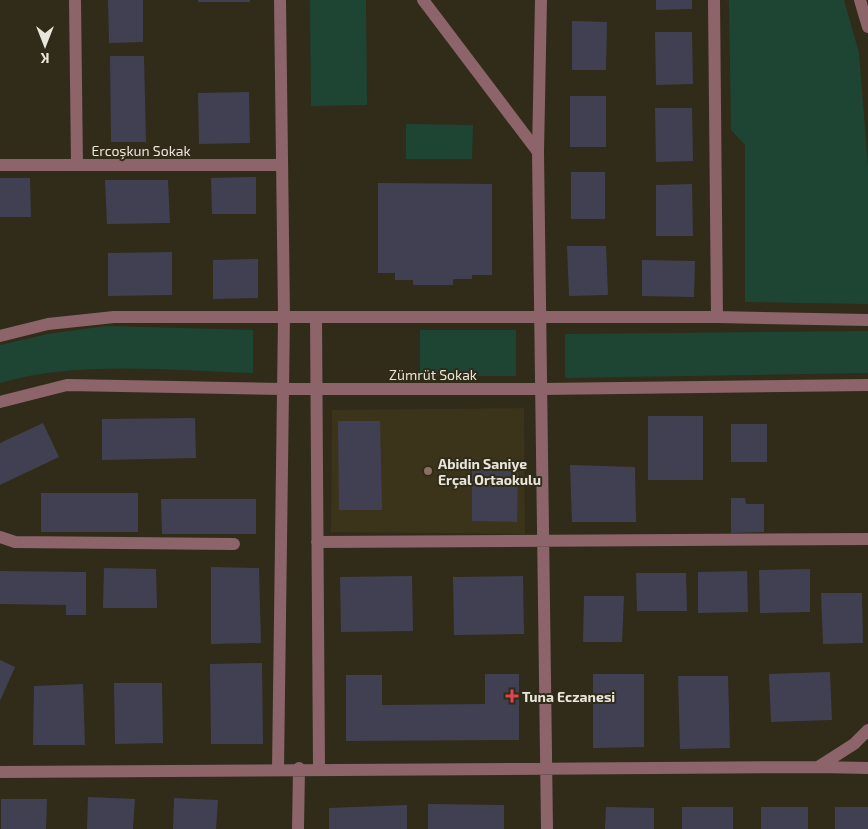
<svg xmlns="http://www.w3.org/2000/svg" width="868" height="829" viewBox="0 0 868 829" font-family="'Exo 2',sans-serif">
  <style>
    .built { fill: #3b341b }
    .green { fill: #1e4534 }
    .building { fill: #404052 }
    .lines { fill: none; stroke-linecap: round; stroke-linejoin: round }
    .minor { stroke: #8c646a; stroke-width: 12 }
    .education-dot { fill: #8d6e63; stroke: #312b19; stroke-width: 2 }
    .health-dot { fill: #e0444e; stroke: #312b19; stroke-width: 2 }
    .labels { text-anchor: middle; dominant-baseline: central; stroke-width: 4; stroke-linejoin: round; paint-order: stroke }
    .street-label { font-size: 14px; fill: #e8e5da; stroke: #312b19 }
    .poi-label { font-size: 14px; font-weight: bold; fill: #e8e5da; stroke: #312b19; text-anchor: start }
  </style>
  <rect width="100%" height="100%" fill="#312b19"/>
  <!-- built -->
  <path class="built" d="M524,408L525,534L331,532L332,410Z"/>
  <!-- green -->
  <path class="green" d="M310,0H366L367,105L311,106Z
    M729,0H844L859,53L868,166V304L745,302V145L731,130Z
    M406,124L473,125L472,159H406Z
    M106,326L253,330V373C169,371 81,360 0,383V345L48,334Z
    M420,330H516V376H420Z
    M868,331V373L565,378V334Z"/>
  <!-- building -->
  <path class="building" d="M108,0H143V42L109,43Z
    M198,0H250V2H198Z
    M656,0H692V9L656,10Z
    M572,21L607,22L606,70H572Z
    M655,32H692L693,84L656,85Z
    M110,56H144L146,142H111Z
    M249,92L250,143L199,144L198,93Z
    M570,96H606V147H570Z
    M655,108H692L693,161L656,162Z
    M571,172H605V219H571Z
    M256,177V214H212L211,178Z
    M0,178H30L31,217H0Z
    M105,180H168L170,223L107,224Z
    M378,183L492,184V275H472V279H453V285H413V280H395V273H378Z
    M692,184L693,236H656V185Z
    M567,246H606L608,295L569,296Z
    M172,252V295L108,296V253Z
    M258,259V298L213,299V260Z
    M642,260L695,261L694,297L642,296Z
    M648,416H703V480H648Z
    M195,418L196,458L102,460V419Z
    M338,421H380L382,510H339Z
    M43,423L59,457L0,485V443Z
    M731,424H767V462H731Z
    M570,465L635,467L636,522H572Z
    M472,469L518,470L517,522L472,521Z
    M41,493H138V532H41Z
    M731,498H745L746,504H764V532L731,533Z
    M161,499H256V534H162Z
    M211,567L259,568L261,643L211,644Z
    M104,568L156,569L157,608H103Z
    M810,569V612L760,613L759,570Z
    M0,571L86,572V615H66V605L0,604Z
    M747,571L748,612L698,613V572Z
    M636,573H686L687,611H637Z
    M412,576L413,631L341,632L340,577Z
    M523,576L524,634L454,635L453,577Z
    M821,593H862L863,643L823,644Z
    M584,596H624L622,642H583Z
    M0,660L15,667L0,701Z
    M262,663L263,744H211L210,664Z
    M830,672L832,720L771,722L769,674Z
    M485,674H519V740L346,741V675H382V705L485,704Z
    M593,674H644V747L593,748Z
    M678,676H728L730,748L680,749Z
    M114,683H162L163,743L115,744Z
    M83,684L85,745H33L34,686Z
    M88,797L135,799L133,829H87Z
    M174,798L218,800L216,829H173Z
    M1,799H47L46,829H1Z
    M428,804L504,805V829H428Z
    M407,805V829H329V808Z
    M606,807L654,808V829H605Z
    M682,807H733V829H682Z
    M761,807H808V829H761Z
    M835,807H868V829H835Z"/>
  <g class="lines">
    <!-- minor -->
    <path class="minor" d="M75,0L77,165
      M423,0L538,152L547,829
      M714,0L717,317
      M860,0L868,27
      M538,152L541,0
      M0,165H282
      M316,317L319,768
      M0,336L48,324L114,317H717L868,320
      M0,402L67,385L283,389H542L868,385
      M0,537L15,542L234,544
      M317,542L868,539
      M818,767L868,768
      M278,769L284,316L280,0
      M0,772L818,767L854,744L868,730
      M298,829L299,768"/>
  </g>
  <!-- markers -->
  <circle class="education-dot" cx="428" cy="471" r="5"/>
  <path class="health-dot" d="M509.5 688.5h5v5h5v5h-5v5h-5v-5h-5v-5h5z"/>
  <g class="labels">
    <!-- street labels -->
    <g class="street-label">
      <text x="141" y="150">Ercoşkun Sokak</text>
      <text x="433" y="374">Zümrüt Sokak</text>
    </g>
    <!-- poi labels -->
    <g class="poi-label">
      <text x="438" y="463">Abidin Saniye<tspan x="438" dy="16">Erçal Ortaokulu</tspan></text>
      <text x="522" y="696">Tuna Eczanesi</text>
    </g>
  </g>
  <!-- north arrow -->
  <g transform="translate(45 45) rotate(180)" stroke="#312b19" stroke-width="4" paint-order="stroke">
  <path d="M0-4L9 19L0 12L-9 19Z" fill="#e8e5da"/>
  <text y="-8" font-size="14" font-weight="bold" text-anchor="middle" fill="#e8e5da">K</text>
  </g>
</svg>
